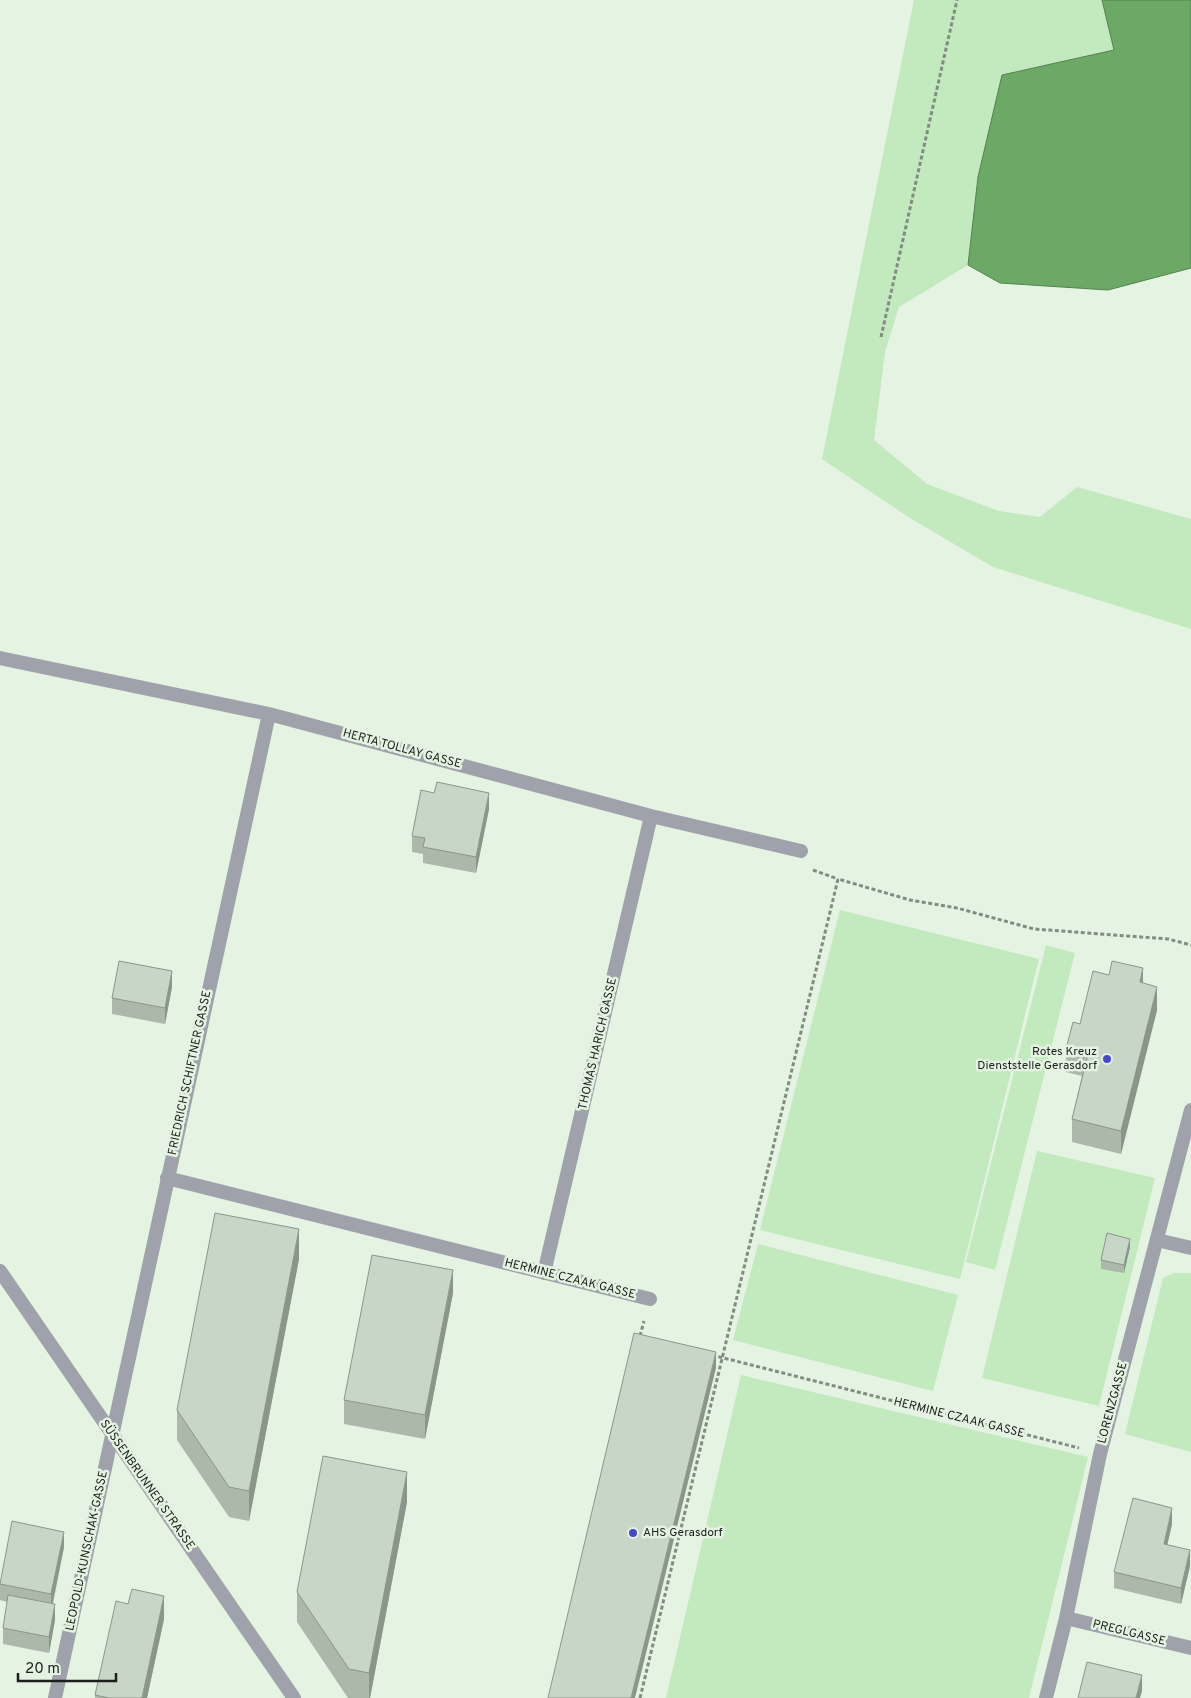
<svg xmlns="http://www.w3.org/2000/svg" width="1191" height="1698" viewBox="0 0 1191 1698" font-family="Overpass,sans-serif">
  <style>
    .green { fill: #c3e9bf }
    .water { fill: #6ca967; stroke: #548050 }
    .lines { fill: none; stroke-linecap: round; stroke-linejoin: round }
    .path { stroke: #828d81; stroke-width: 3; stroke-dasharray: 4 2.5; stroke-linecap: butt }
    .minor { stroke: #9fa2aa; stroke-width: 14 }
    .tertiary { stroke: #9fa2aa; stroke-width: 14 }
    .wall { fill: #abb8aa }
    .shaded-wall { fill: #8b968b }
    .building { fill: #c7d6c6; stroke: #8b968b }
    .poi-dot { fill: #454bc0; stroke: #e4f3e2; stroke-width: 2 }
    .labels { text-anchor: middle; dominant-baseline: central; stroke-width: 5; stroke-linejoin: round; paint-order: stroke }
    .street-label { font-size: 12px; fill: #1b201a; stroke: #e4f3e2 }
    .poi-label { font-size: 12px; fill: #1b201a; stroke: #e4f3e2; text-anchor: end }
  </style>
  <rect width="100%" height="100%" fill="#e4f3e2"/>
  <!-- green -->
  <path class="green" d="M914,0H1102L1114,50L1002,75L978,177L968,265L899,307L885,352L874,440L927,484L999,511L1040,517L1077,487L1191,519V629L993,567L910,518L822,459Z
    M840,910L1039,959L960,1279L760,1230Z
    M1046,945L1075,953L995,1270L966,1262Z
    M1037,1151L1155,1178L1099,1406L982,1378Z
    M758,1244L958,1295L933,1391L733,1340Z
    M1174,1273H1191V1452L1125,1434L1163,1278Z
    M741,1375L1088,1457L1029,1698H666Z"/>
  <!-- water -->
  <path class="water" d="M1102,0H1191V268L1108,290L1000,283L968,265L978,177L1002,75L1114,50Z"/>
  <g class="lines">
    <!-- path -->
    <path class="path" d="M881,337L957,0
      M813,870L838,879
      M640,1336L644,1321
      M712,1355L1079,1448
      M640,1698L838,879L910,900L957,908L1034,929L1168,939L1191,945"/>
    <!-- minor -->
    <path class="minor" d="M0,658L269,714L651,816L801,851
      M167,1178L650,1299
      M1157,1240L1191,1248
      M544,1273L651,816
      M1066,1618L1191,1648
      M55,1698L269,714
      M1046,1698L1066,1618L1100,1454L1191,1110"/>
    <!-- tertiary -->
    <path class="tertiary" d="M0,1271L294,1698"/>
  </g>
  <!-- wall -->
  <path class="wall" d="M489,809L476,873L423,863V854L412,852V836Z
    M1143,983L1157,1010L1121,1154L1072,1142V1119L1082,1076L1066,1072V1049L1080,1024Z
    M172,987L165,1024L112,1014V998Z
    M1130,1247L1124,1273L1101,1269V1260Z
    M299,1259L249,1521L229,1517L177,1440V1410Z
    M453,1293L425,1439L344,1424V1400Z
    M407,1502L370,1698H348L297,1622V1592Z
    M1172,1524L1167,1544L1190,1566L1181,1604L1114,1588V1572Z
    M64,1547L53,1604L55,1620L49,1653L3,1644V1628L7,1602L0,1600V1581Z
    M128,1604L164,1619L147,1698H95V1695Z"/>
  <!-- shaded-wall -->
  <path class="shaded-wall" d="M489,793V809L476,873V857Z
    M1143,968V992L1140,982Z
    M172,971V987L165,1024V1008Z
    M1157,987V1010L1121,1154V1131Z
    M299,1229V1259L249,1521V1491Z
    M1130,1239V1247L1124,1273V1265Z
    M453,1270V1293L425,1439V1415Z
    M716,1352V1368L635,1698H631Z
    M407,1472V1502L370,1698H369V1673Z
    M1172,1508V1524L1164,1560V1544Z
    M64,1532V1547L51,1610V1594Z
    M1190,1550V1566L1181,1604V1588Z
    M164,1596V1619L147,1698H142Z
    M55,1604V1620L49,1653V1637Z
    M1142,1675V1691L1140,1698H1136Z"/>
  <!-- building -->
  <path class="building" d="M437,782L489,793L476,857L423,847L425,838L412,836L421,790L434,793Z
    M119,961L172,971L165,1008L112,998Z
    M1112,961L1143,968L1140,982L1157,987L1121,1131L1072,1119L1088,1054L1066,1049L1073,1022L1080,1024L1093,971L1109,975Z
    M215,1213L299,1229L249,1491L229,1487L177,1410Z
    M1107,1233L1130,1239L1124,1265L1101,1260Z
    M372,1255L453,1270L425,1415L344,1400Z
    M634,1333L716,1352L631,1698H548Z
    M323,1456L407,1472L369,1673L349,1669L297,1592Z
    M1133,1498L1172,1508L1164,1544L1190,1550L1181,1588L1114,1572Z
    M12,1521L64,1532L51,1594L0,1584Z
    M132,1589L164,1596L142,1698H109L95,1695L116,1601L128,1604Z
    M8,1595L55,1604L49,1637L3,1628Z
    M1087,1662L1142,1675L1136,1698H1078Z"/>
  <!-- markers -->
  <g class="poi-dot">
    <circle cx="1107" cy="1059" r="5"/>
    <circle cx="633" cy="1533" r="5"/>
  </g>
  <g class="labels">
    <!-- street labels -->
    <g class="street-label">
      <text transform="translate(402 749) rotate(15)">HERTA TOLLAY GASSE</text>
      <text transform="translate(598 1044) rotate(-77)">THOMAS HARICH GASSE</text>
      <text transform="translate(190 1073) rotate(-78)">FRIEDRICH SCHIFTNER GASSE</text>
      <text transform="translate(570 1279) rotate(14)">HERMINE CZAAK GASSE</text>
      <text transform="translate(1113 1403) rotate(-75)">LORENZGASSE</text>
      <text transform="translate(959 1418) rotate(14)">HERMINE CZAAK GASSE</text>
      <text transform="translate(147 1485) rotate(55)">SÜSSENBRUNNER STRASSE</text>
      <text transform="translate(87 1551) rotate(-78)">LEOPOLD-KUNSCHAK-GASSE</text>
      <text transform="translate(1129 1633) rotate(14)">PREGLGASSE</text>
    </g>
    <!-- poi labels -->
    <g class="poi-label">
      <text x="1097" y="1052">Rotes Kreuz<tspan x="1097" dy="14">Dienststelle Gerasdorf</tspan></text>
      <text x="643" y="1533" text-anchor="start">AHS Gerasdorf</text>
    </g>
  </g>
  <!-- scale -->
  <path d="M18 1673v8h98v-8" fill="none" stroke="#1b201a" stroke-width="2.5"/>
  <text x="25" y="1673" font-size="15" fill="#1b201a" stroke="#e4f3e2" stroke-width="4" paint-order="stroke">20 m</text>
</svg>
